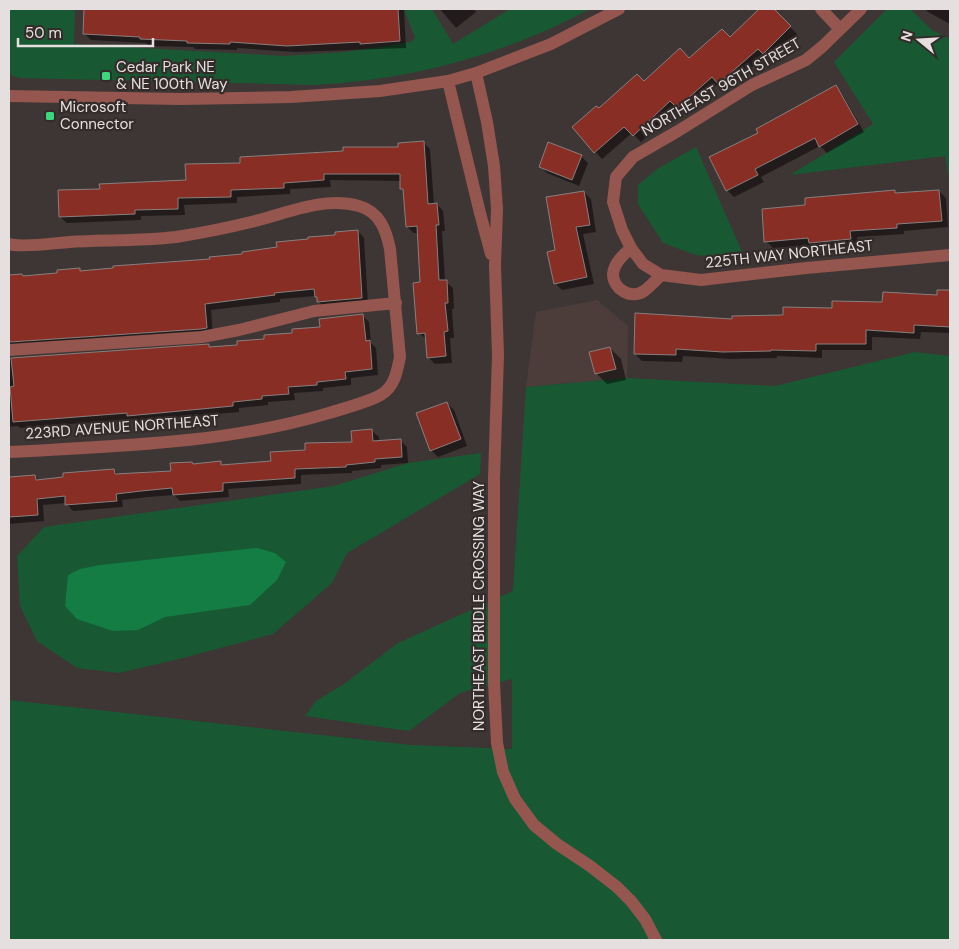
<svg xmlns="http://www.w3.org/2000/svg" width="959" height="949" viewBox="0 0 959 949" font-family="'DM Sans',sans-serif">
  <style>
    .built { fill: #4c3d3b }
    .green { fill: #185933 }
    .water { fill: #137d44 }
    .shadow { fill: #0007 }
    .building { fill: #892e25; stroke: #887f7e }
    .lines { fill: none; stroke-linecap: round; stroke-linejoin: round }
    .minor { stroke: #94564e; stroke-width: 12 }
    .poi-dot { fill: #3ad77f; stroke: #332c2a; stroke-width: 2 }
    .labels { text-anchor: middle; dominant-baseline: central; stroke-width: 4.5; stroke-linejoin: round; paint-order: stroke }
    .poi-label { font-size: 15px; fill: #e5e0df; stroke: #332c2a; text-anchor: start }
    .street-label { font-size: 15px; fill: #e5e0df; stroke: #332c2a }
  </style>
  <rect width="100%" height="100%" fill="#3e3634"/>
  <!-- built -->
  <path class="built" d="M597,300L628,326L627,378L526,387L536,312Z"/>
  <!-- green -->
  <path class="green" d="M9,9H75L74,44L284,56L345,52L411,42L415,38L404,9H432L453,44L510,9H590C504,55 411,80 314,85L20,78L13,76L9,73Z
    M887,9H910L932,30L950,39V185L945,156L790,175L873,124L834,62Z
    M696,147L743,254L717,257L696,255L663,243L638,204V185L657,169Z
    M915,352L950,356V940H9V700L411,745L512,749V679L460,693L409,731L305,716L316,701L344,684L398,643L513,591L526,387L627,378L775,386Z
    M481,453L480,474L347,553L332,583L273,634L183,658L119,673L77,668L37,641L20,606L17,556L44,527L334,486L408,463Z"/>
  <!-- water -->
  <path class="water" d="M257,548L275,553L286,562L277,580L250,605L165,617L138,630L113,631L77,619L65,606L68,575L80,569L100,565Z"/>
  <!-- shadow -->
  <path class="shadow" d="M85,9H404L406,48L295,52L237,48V50L195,49L193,47L148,46L146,43L91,40L84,33Z
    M440,9H474L476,12L456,28Z
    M761,9H772L797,34L771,60L766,55L726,90L719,83L685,114L678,107L641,142L632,133L602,159L573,127L644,83L730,38Z
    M925,9H950V24L928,12Z
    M835,87L842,94L864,132L827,153L820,146L761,177L764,182L734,197L727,190L760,133Z
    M424,143L430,149L434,204H437L443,211L445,231H442L445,281L453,288L454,309H452L454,338H450L452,363L435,364L428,357L427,340L419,333L421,283L419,233H414L407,227L404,191L402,189L401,181L330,180L331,187L290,189V194L237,197V203L184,205L185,215L141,216V220L67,223L60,217L101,190L187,182L241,164L400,148Z
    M581,156L588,163L579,186L547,173L540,166Z
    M895,191L898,195L939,191L946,198L948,227L904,231V234L857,237L858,245L817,249L812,245L773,248L766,241L806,206Z
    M584,192L591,199L596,232L583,234L594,284L562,290L555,283L557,251Z
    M358,231L364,238L368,304L325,308L319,302L316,296L280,299V302L211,310L213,334L9,352V276L22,275L24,277L58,274L79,269L82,272L211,260Z
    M938,291L950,292V333L921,332L920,339L872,337V350H822V358L777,356V358L731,359L683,356L682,362L642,361L635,354L734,320L784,316L938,296Z
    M363,316L369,322L371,343L376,348L378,375L351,378V385L323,388V391L294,393L295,400L268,402V405L239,408V412L135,421L132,419L20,428L18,426L9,427V359L208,345L211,348L239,346L321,328Z
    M610,348L621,359L626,380L607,384L596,373Z
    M447,403L454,410L467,446L438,457L431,450Z
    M372,431L379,437V442L400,440L407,447L408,463L381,465V468L352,471V473L301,475V484L228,489L229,497L180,501L174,495L148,497L122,500L123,507L73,511L66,503L43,505L44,521L9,524V478L35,476L39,480L114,470L119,475L172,472L192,463L194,465L220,463L224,466L272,462L306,451L353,443Z"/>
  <!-- building -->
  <path class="building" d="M84,9H398L400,41L360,44V42L287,46L230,42V44L187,43V41L140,39V37L83,34Z
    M759,9H774L791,26L763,54L758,49L718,84L712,77L677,108L670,101L633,136L624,127L594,153L572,127L596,106L599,108L637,74L644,81L680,48L689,58L722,29L730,37Z
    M836,85L858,124L819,147L815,138L755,169L758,175L726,191L709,157L758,133L756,129Z
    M424,141L428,204L437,203L439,225H436L439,280H447L448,303H445L448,331L444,332L446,356L427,358L425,333L417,334L413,283L420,282L417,226L406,227L403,189H400V174H324V180L284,183V188L231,190V197L178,198V209L135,210V214L59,217L58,190L100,189L99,184L186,180L185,164L240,163V157L343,151V147H398V143Z
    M548,142L582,155L572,180L539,167Z
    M895,190V193L939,190L942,221L897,224V228L850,231L851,239L809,243L808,238L764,242L762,209L805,205V198Z
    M584,191L590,225L576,227L587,277L554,284L547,252L555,250L546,197Z
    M358,230L362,298L317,302V297H315L314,289L274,293L275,295L205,304L207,328L201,329L10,342L9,339V275L22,274L23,276L57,273V270L80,268V271L113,268V266L210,259L209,257L242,254V252L277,247L276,242L308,239V237L335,235V232Z
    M937,290H950V327L914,325V333L866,330V344H816V351L771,350V351L723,352L676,349V355L634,354L635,313L732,319V316L783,315V307L832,308V301L882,302L883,292L937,295Z
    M363,314L366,341L370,340L372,369L345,372L346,379L317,382V385L288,387L289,394L262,396V399L233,402V406L127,416V413L13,422L10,387L14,386L11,358L209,344V347L237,345V341L264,339V335L292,333V329L320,327L319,319Z
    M610,347L616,369L595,374L589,352Z
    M447,402L461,439L430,451L416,413Z
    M372,429L373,441L401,439L402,457L375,459V462L346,465V467L295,469V478L223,483V491L173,495L172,488L141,491L116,494L117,501L65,505V496L37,499L38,515L9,517V477L35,475L36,480L63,477V473L114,469L115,474L171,471L170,463L192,462L193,464L221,461V465L271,461L270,452L305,450V443L352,442L351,431Z"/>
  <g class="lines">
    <!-- minor -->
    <path class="minor" d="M821,9L840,29
      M861,9L823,46L806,60L752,85L678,131L633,157L616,177L613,202L622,230L631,248L643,264L661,275L701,280L806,268L950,255
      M476,73L487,122L494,166L497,209L495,266L498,355L494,478V683L497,743L503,772L515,799L534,825L557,844L590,866L617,887L631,901L645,919L656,940
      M448,81L480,213L491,254
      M9,96L180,99L291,97L380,91L448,81L476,73L551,44L619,9
      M9,244C21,248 55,243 69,242C105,240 141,241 176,237C201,233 227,228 251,222C285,214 323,196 359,206C380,212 386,230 390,249L400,357C397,371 395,386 382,394C372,401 342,409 329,413C225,444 116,446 9,452
      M631,248C623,255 614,263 613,274C613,289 631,300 644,291C650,287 656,280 661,275
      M9,350L202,337L239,330L314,311L396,303"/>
  </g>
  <!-- markers -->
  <g class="poi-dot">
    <rect x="101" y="71" width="10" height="10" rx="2.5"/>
    <rect x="45" y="111" width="10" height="10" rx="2.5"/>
  </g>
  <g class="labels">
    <!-- poi labels -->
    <g class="poi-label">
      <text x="116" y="67">Cedar Park NE<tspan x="116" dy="17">&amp; NE 100th Way</tspan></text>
      <text x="60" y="107">Microsoft<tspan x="60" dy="17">Connector</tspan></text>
    </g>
    <!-- street labels -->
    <g class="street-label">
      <text transform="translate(721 87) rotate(-30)">NORTHEAST 96TH STREET</text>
      <text transform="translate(789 254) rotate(-6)">225TH WAY NORTHEAST</text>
      <text transform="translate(122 427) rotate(-4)">223RD AVENUE NORTHEAST</text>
      <text transform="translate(479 606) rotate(-90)">NORTHEAST BRIDLE CROSSING WAY</text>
    </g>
  </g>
  <!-- border -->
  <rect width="959" height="949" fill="none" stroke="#e5e0df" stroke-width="20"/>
  <!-- north arrow -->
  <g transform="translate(919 40) rotate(288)" stroke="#332c2a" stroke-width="4" paint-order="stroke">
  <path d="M0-4L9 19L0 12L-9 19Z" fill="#e5e0df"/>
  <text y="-8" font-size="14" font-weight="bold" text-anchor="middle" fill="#e5e0df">N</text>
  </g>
  <!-- scale -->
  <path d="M18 38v8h135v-8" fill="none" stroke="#e5e0df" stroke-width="2.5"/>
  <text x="25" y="38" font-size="15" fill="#e5e0df" stroke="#332c2a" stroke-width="4" paint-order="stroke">50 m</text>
</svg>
